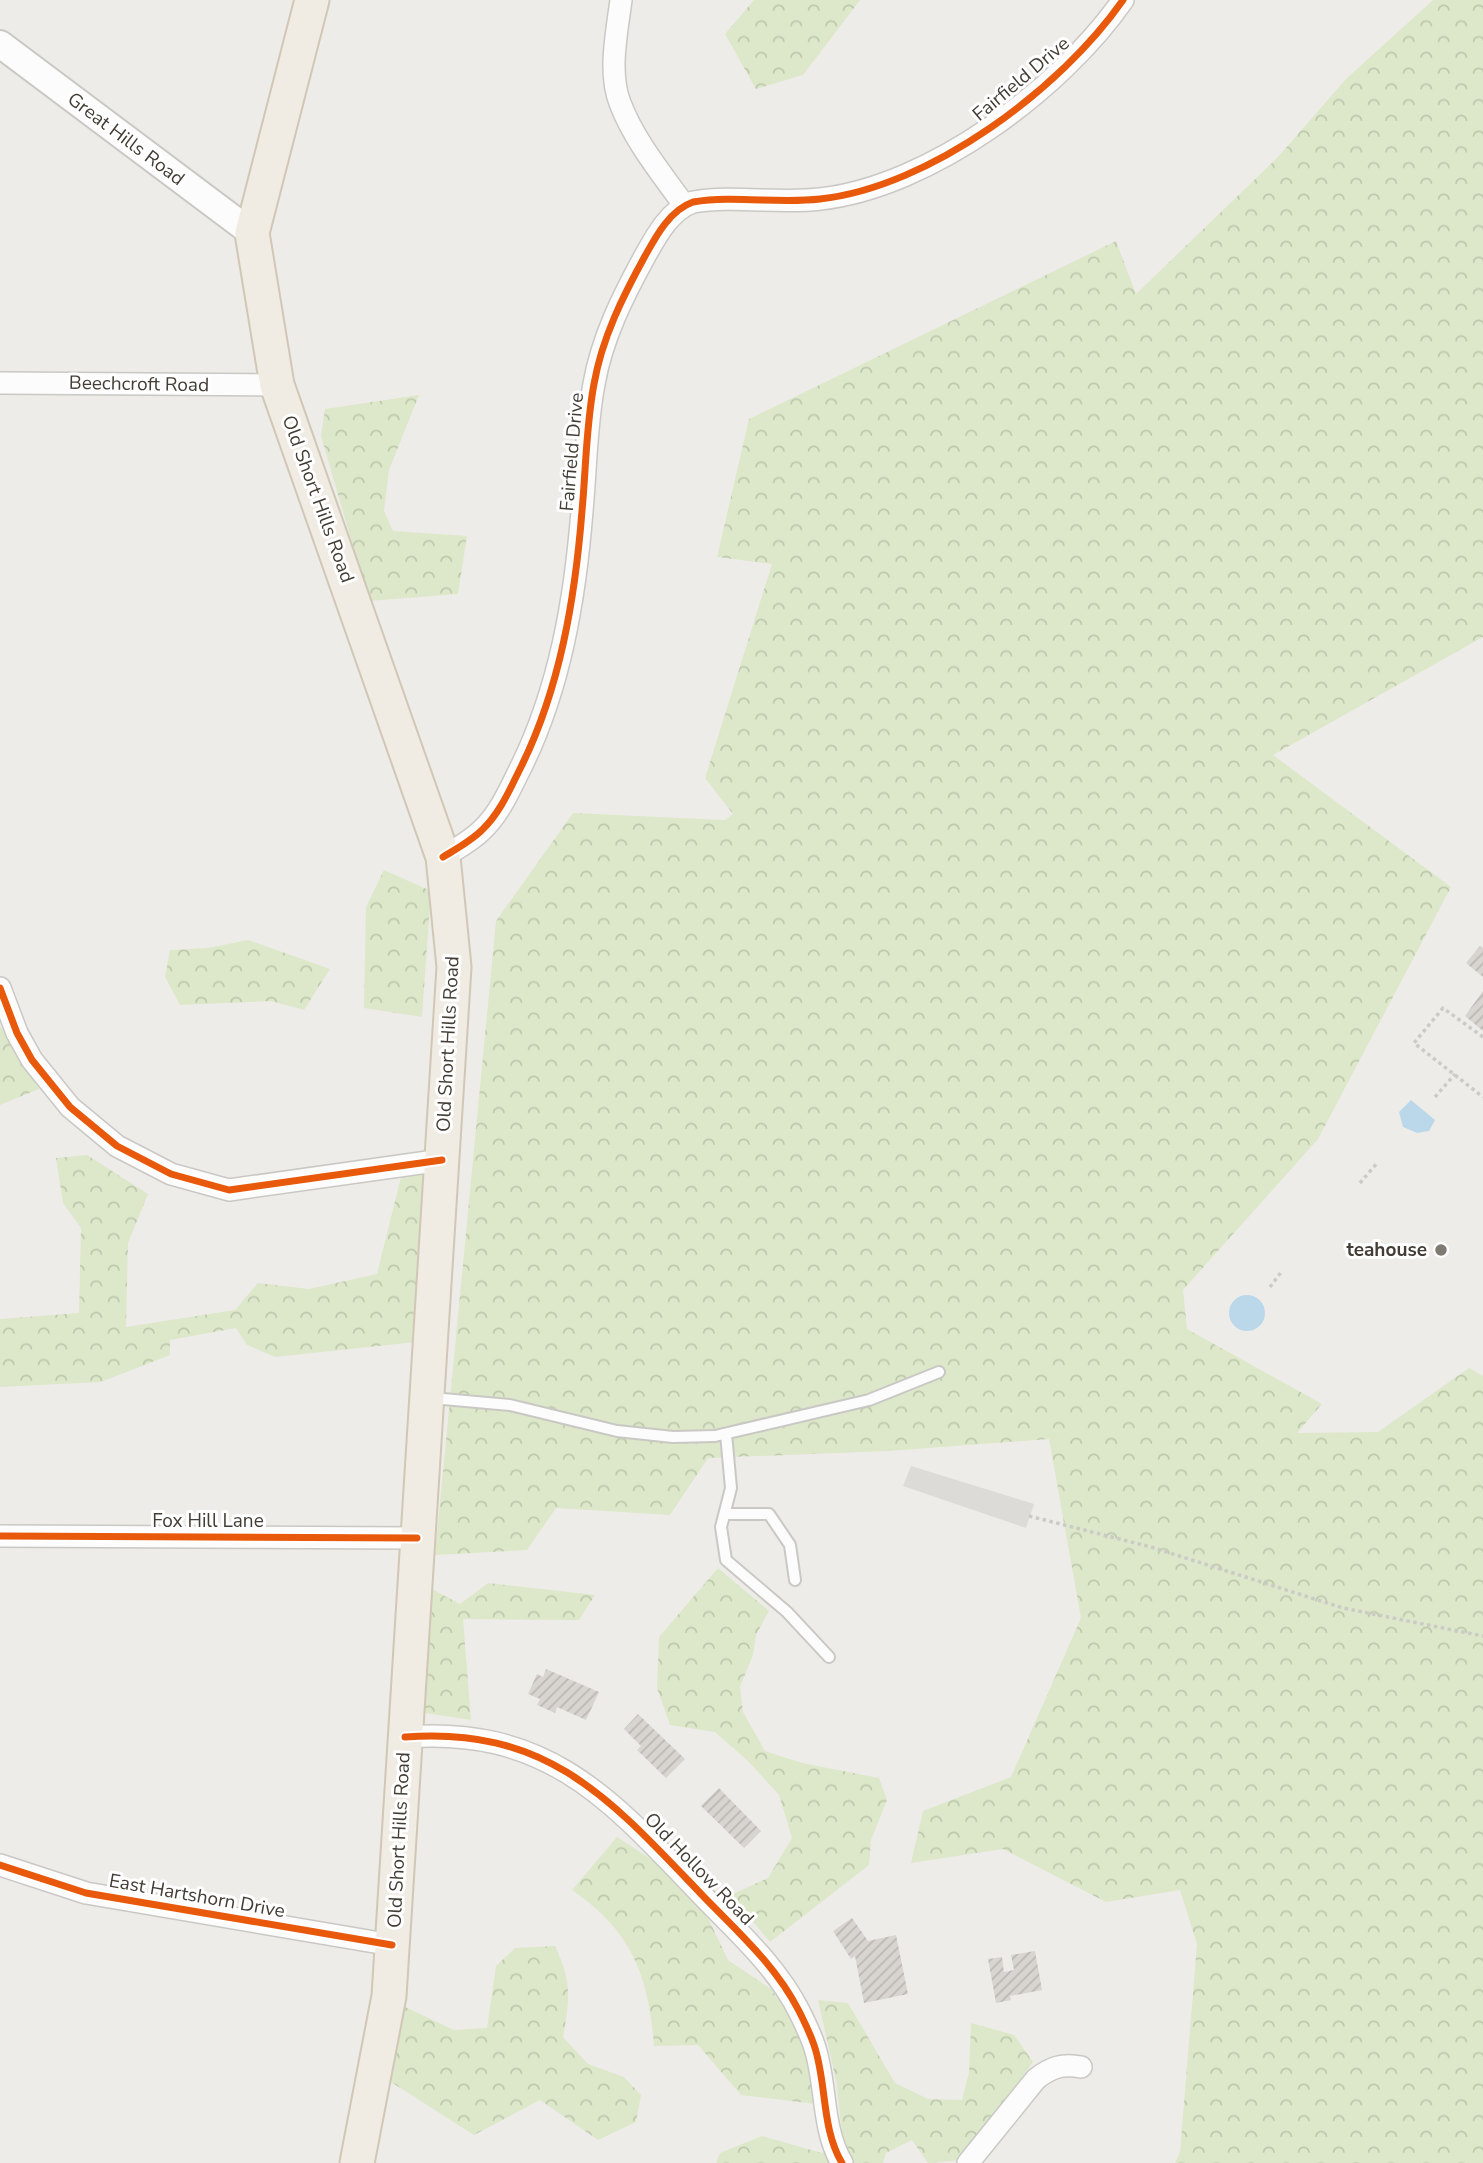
<svg xmlns="http://www.w3.org/2000/svg" width="1483" height="2163" viewBox="0 0 1483 2163" font-family="'Nunito Sans',sans-serif">
  <style>
    .forest { fill: url(#forest-crowns) }
    .parking { fill: #dddbd8 }
    .water { fill: #bbd8ea }
    .building { fill: url(#building-hatch) }
    .lines { fill: none; stroke-linecap: round; stroke-linejoin: round }
    .service-casing { stroke: #cac8c4; stroke-width: 14 }
    .minor-casing { stroke: #cac8c4; stroke-width: 24 }
    .tertiary-casing { stroke: #cac8c4; stroke-width: 30 }
    .primary-casing { stroke: #d0c7b6; stroke-width: 37 }
    .path { stroke: #cccac7; stroke-width: 3.5; stroke-dasharray: 3.5 3.5; stroke-linecap: butt }
    .service { stroke: #fcfcfc; stroke-width: 10 }
    .minor { stroke: #fcfcfc; stroke-width: 21 }
    .tertiary { stroke: #fcfcfc; stroke-width: 26 }
    .primary { stroke: #f0ebe3; stroke-width: 33 }
    .cycleway-casing { stroke: #fff; stroke-width: 11 }
    .cycleway { stroke: #e8590c; stroke-width: 7 }
    .poi-dot { fill: #7f7a74; stroke: #fff; stroke-width: 2.5 }
    .labels { text-anchor: middle; dominant-baseline: central; stroke-width: 6; stroke-linejoin: round; paint-order: stroke }
    .street-label { font-size: 19px; fill: #433d35; stroke: #fff }
    .poi-label { font-size: 19px; font-weight: bold; fill: #433d35; stroke: #fff; text-anchor: end }
  </style>
  <defs>
    <pattern id="forest-crowns" width="20" height="18" patternUnits="userSpaceOnUse" patternTransform="scale(1.75)"><rect width="20" height="18" fill="#dce8c9"/><path d="M2 6a3 3 0 1 1 6 0M12 15a3 3 0 1 1 6 0" fill="none" stroke="#bec8ad"/></pattern>
    <pattern id="building-hatch" width="6" height="6" patternUnits="userSpaceOnUse" patternTransform="scale(1.75)"><rect width="6" height="6" fill="#d8d5d0"/><path d="M-1 1l2-2M0 6l6-6M5 7l2-2" fill="none" stroke="#bbb8b3"/></pattern>
  </defs>
  <rect width="100%" height="100%" fill="#eeece8"/>
  <!-- forest -->
  <path class="forest" d="M754,0H860L803,75L756,89L725,34Z
    M1433,0H1483V637L1273,755L1451,887L1318,1139L1183,1290L1187,1329L1322,1404L1297,1433L1378,1432L1469,1368L1483,1376V2163H1175L1180,2152L1197,1944L1180,1890L1106,1902L1003,1849L911,1863L923,1811L1011,1777L1081,1618L1049,1439L889,1451L708,1458L670,1515L556,1508L527,1550L435,1555L496,921L573,813L725,820L733,814L705,778L772,564L717,557L749,419L1116,241L1136,294L1277,158L1346,79Z
    M419,395L389,470L384,511L393,531L467,536L458,594L369,601L321,436L325,409Z
    M384,870L431,891L422,1017L364,1008L366,907Z
    M248,940L330,969L304,1010L271,1001L180,1005L165,977L170,950L208,948Z
    M0,1026L39,1089L0,1105Z
    M87,1155L148,1194L128,1243L126,1327L235,1310L258,1283L309,1289L377,1274L401,1177L434,1171L416,1342L275,1357L247,1345L236,1328L170,1340V1355L101,1382L0,1387V1319L79,1313L81,1228L63,1203L56,1158Z
    M718,1568L769,1611L756,1635L753,1655L740,1687L743,1712L765,1751L802,1763L879,1778L887,1800L871,1840L869,1865L770,1942L731,1895L768,1878L792,1838L779,1795L749,1762L715,1732L670,1725L657,1688L659,1637Z
    M488,1583L595,1595L579,1620L463,1619L471,1720L419,1712L424,1585L460,1604Z
    M617,1837L663,1867L708,1918L728,1960L771,1989L807,2042L816,2104L741,2095L698,2045L654,2046C649,1976 631,1930 572,1890Z
    M555,1946C572,1982 570,1998 563,2037L588,2064L624,2077L641,2095L636,2122L598,2140L540,2100L474,2135L391,2082L401,2005L454,2030L487,2028L496,1966L515,1948Z
    M818,2000L848,2003L895,2083L928,2099L962,2100L969,2073L971,2023L1014,2035L1033,2062L963,2160L928,2163L912,2140L886,2153L883,2163H716L720,2153L762,2136L822,2153L843,2142L836,2080Z"/>
  <!-- parking -->
  <path class="parking" d="M911,1466L1034,1504L1026,1528L903,1486Z"/>
  <!-- water -->
  <path class="water" d="M1411,1100L1435,1120L1429,1131L1417,1133L1403,1127L1399,1112Z
    M1229 1313a18 18 0 1 1 36 0a18 18 0 1 1-36 0Z"/>
  <!-- building -->
  <path class="building" d="M1480,946L1483,948V977L1466,963Z
    M1483,991V1031L1465,1016Z
    M1433 1250a8 8 0 1 1 16 0a8 8 0 1 1-16 0Z
    M546,1669L599,1692L586,1720L557,1707L555,1713L537,1705L540,1699L528,1694L537,1674L543,1677Z
    M638,1714L685,1759L666,1778L637,1750L641,1746L624,1729Z
    M719,1788L761,1831L744,1848L701,1806Z
    M852,1918L868,1941L896,1935L908,1994L864,2003L855,1956L851,1959L833,1931Z
    M1035,1951L1042,1990L1010,1996L1011,2000L996,2003L988,1959L1002,1957L1004,1972L1014,1970L1011,1955Z"/>
  <g class="lines">
    <!-- service casing -->
    <g class="service-casing">
      <path id="service" d="M432,1398L510,1405L617,1431L673,1437L715,1436L869,1400L939,1372
        M726,1434L731,1488L721,1527L726,1560L787,1612L829,1657
        M725,1514H769L790,1545L795,1580"/>
    </g>
    <!-- minor casing -->
    <g class="minor-casing">
      <path id="minor" d="M621,0C617,32 608,72 620,103C634,140 661,173 684,205
        M0,383L277,385
        M443,857C456,849 471,841 482,830C500,813 510,789 521,767C560,688 575,599 582,511C586,468 586,426 594,384C602,338 623,296 645,256C656,236 670,210 693,202C735,195 777,204 820,199C930,187 1061,89 1123,0
        M0,988L17,1033L32,1060L70,1107L117,1146L171,1174L229,1190L442,1160
        M0,1536L417,1538
        M405,1737C550,1726 613,1802 704,1897C739,1933 776,1966 799,2011C804,2021 810,2033 814,2045C827,2082 821,2128 842,2163
        M0,1865L86,1893L392,1945
        M968,2163L1036,2079C1050,2068 1062,2063 1081,2067"/>
    </g>
    <!-- tertiary casing -->
    <g class="tertiary-casing">
      <path id="tertiary" d="M0,44L252,233"/>
    </g>
    <!-- primary casing -->
    <g class="primary-casing">
      <path id="primary" d="M312,0L252,233L277,385L443,857L454,967L389,1996L357,2163"/>
    </g>
    <!-- path -->
    <path class="path" d="M1483,1037L1443,1008L1414,1043L1483,1097
      M1435,1097L1455,1074
      M1360,1183L1378,1162
      M1270,1287L1282,1271
      M1029,1516L1151,1547L1343,1608L1483,1636"/>
    <!-- service -->
    <use href="#service" class="service"/>
    <!-- minor -->
    <use href="#minor" class="minor"/>
    <!-- tertiary -->
    <use href="#tertiary" class="tertiary"/>
    <!-- primary -->
    <use href="#primary" class="primary"/>
    <!-- cycleway casing -->
    <g class="cycleway-casing">
      <path id="cycleway" d="M443,857C456,849 471,841 482,830C500,813 510,789 521,767C560,688 575,599 582,511C586,468 586,426 594,384C602,338 623,296 645,256C656,236 670,210 693,202C735,195 777,204 820,199C930,187 1061,89 1123,0
        M0,988L17,1033L32,1060L70,1107L117,1146L171,1174L229,1190L442,1160
        M0,1536L417,1538
        M405,1737C550,1726 613,1802 704,1897C739,1933 776,1966 799,2011C804,2021 810,2033 814,2045C827,2082 821,2128 842,2163
        M0,1865L86,1893L392,1945"/>
    </g>
    <!-- cycleway -->
    <use href="#cycleway" class="cycleway"/>
  </g>
  <!-- markers -->
  <circle class="poi-dot" cx="1441" cy="1250" r="7"/>
  <g class="labels">
    <!-- street labels -->
    <g class="street-label">
      <text transform="translate(1021 79) rotate(-40)">Fairfield Drive</text>
      <text transform="translate(126 139) rotate(37)">Great Hills Road</text>
      <text transform="translate(139 384) rotate(1)">Beechcroft Road</text>
      <text transform="translate(572 452) rotate(-85)">Fairfield Drive</text>
      <text transform="translate(318 499) rotate(70)">Old Short Hills Road</text>
      <text transform="translate(448 1044) rotate(-87)">Old Short Hills Road</text>
      <text x="208" y="1521">Fox Hill Lane</text>
      <text transform="translate(399 1840) rotate(-87)">Old Short Hills Road</text>
      <text transform="translate(699 1869) rotate(46)">Old Hollow Road</text>
      <text transform="translate(197 1896) rotate(10)">East Hartshorn Drive</text>
    </g>
    <!-- poi labels -->
    <g class="poi-label">
      <text x="1427" y="1250">teahouse</text>
    </g>
  </g>
</svg>
